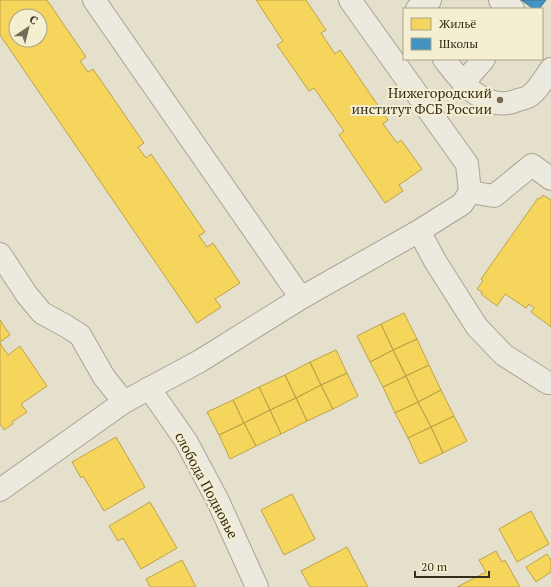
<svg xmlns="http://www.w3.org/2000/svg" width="551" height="587" viewBox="0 0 551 587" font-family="'PT Serif',serif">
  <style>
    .homes { fill: #f6d55c; stroke: #bda349; fill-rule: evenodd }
    .schools { fill: #4393c3; stroke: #3f7491 }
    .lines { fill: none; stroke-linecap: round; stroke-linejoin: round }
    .minor-casing { stroke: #a9a495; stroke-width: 24 }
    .minor { stroke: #ece9de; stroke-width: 22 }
    .poi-dot { fill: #746c5a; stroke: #f5efd1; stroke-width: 1.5 }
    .labels { text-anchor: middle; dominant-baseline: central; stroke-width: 4; stroke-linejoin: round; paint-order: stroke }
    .poi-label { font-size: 14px; fill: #372d1d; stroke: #f5efd1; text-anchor: end }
    .street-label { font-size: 14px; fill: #372d1d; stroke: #f5efd1 }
  </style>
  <rect width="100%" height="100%" fill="#e4e0cc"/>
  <!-- homes -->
  <path class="homes" d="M0,0H47L86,57L80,61L88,72L93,69L144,143L138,147L146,158L151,154L205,232L199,236L207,247L213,243L240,283L215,299L221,307L197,323L0,35ZM16,16H40V40H16Z
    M256,0H306L326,30L321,33L335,54L340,50L388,120L383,124L397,143L401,140L422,169L399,185L403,191L385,203L339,135L344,131L314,88L309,91L277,45L283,41Z
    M543,195L551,200V327L531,312L534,308L529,304L526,308L505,294L497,306L481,294L482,292L477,289L483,281L481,279L538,198L540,199Z
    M404,313L417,339L393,350L381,324Z
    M0,320L10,335L0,342Z
    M381,324L393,350L370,362L357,336Z
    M417,339L429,365L406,376L393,350Z
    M0,343L8,355L20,346L47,386L21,404L27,412L12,422L13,424L4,430L0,424Z
    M336,350L347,373L321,385L310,362Z
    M393,350L406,376L383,387L370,362Z
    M310,362L321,385L296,398L285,375Z
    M429,365L441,390L418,402L406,376Z
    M347,373L358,396L333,409L321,385Z
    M285,375L296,398L270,410L259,387Z
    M406,376L418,402L395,413L383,387Z
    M321,385L333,409L307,421L296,398Z
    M259,387L270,410L244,423L233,400Z
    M441,390L454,416L431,427L418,402Z
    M296,398L307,421L281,434L270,410Z
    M233,400L244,423L219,435L207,412Z
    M418,402L431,427L408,438L395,413Z
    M270,410L281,434L256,446L244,423Z
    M454,416L467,441L443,453L431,427Z
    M244,423L256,446L230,459L219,435Z
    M431,427L443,453L420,464L408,438Z
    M116,437L145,487L104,511L83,476L81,478L72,462Z
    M292,494L315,539L284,555L261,510Z
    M150,502L177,548L141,569L123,538L118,541L109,526Z
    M531,511L549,544L517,562L499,529Z
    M347,547L368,587H310L301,571Z
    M496,551L502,562L505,560L520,587H457L486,572L479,560Z
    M547,554L551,560V572L536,582L526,567Z
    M182,560L196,587H150L146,579Z"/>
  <!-- schools -->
  <path class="schools" d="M521,0H546L539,9H534Z"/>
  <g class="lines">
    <!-- minor casing -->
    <g class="minor-casing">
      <path id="minor" d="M94,0L301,298
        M500,0L513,9
        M417,9L430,0
        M444,59C461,82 486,114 518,100C523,99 529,97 532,94C540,87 545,77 551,69
        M463,83L484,59
        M470,192L494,196L532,165L551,179
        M419,231L435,261L477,327L504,355L548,383H551
        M0,254L27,295L42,313L66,326L80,335L104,377L124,402
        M149,388L186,441L218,501L257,587
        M0,490L124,402L200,361L301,298L419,231L462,204L470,192L467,164L350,0"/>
    </g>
    <!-- minor -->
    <use href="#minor" class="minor"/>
  </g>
  <!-- markers -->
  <circle class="poi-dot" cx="500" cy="100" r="4"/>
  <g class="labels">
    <!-- poi labels -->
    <g class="poi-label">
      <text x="492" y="92">Нижегородский<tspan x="492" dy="16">институт ФСБ России</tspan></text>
    </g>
    <!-- street labels -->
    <g class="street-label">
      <text transform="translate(207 485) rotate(62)">слобода Подновье</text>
    </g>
  </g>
  <!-- legend -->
  <rect x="403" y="8" width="140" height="52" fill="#f5efd1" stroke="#a9a189"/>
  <rect x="411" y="18" width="20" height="12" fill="#f6d55c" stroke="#a9a189"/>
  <text x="439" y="28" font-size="12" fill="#372d1d">Жильё</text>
  <rect x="411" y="38" width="20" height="12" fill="#4393c3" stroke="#a9a189"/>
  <text x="439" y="48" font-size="12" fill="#372d1d">Школы</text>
  <!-- north arrow -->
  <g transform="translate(28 28) rotate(35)"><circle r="19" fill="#f5efd1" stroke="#a9a189"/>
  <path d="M0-3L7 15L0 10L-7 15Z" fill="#746c5a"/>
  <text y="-6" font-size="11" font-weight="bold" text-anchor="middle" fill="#372d1d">С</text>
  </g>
  <!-- scale -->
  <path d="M415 571v6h74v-6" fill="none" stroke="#372d1d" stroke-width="2"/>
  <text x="421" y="571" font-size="12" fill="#372d1d" stroke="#f5efd1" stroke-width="3" paint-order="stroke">20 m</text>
</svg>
